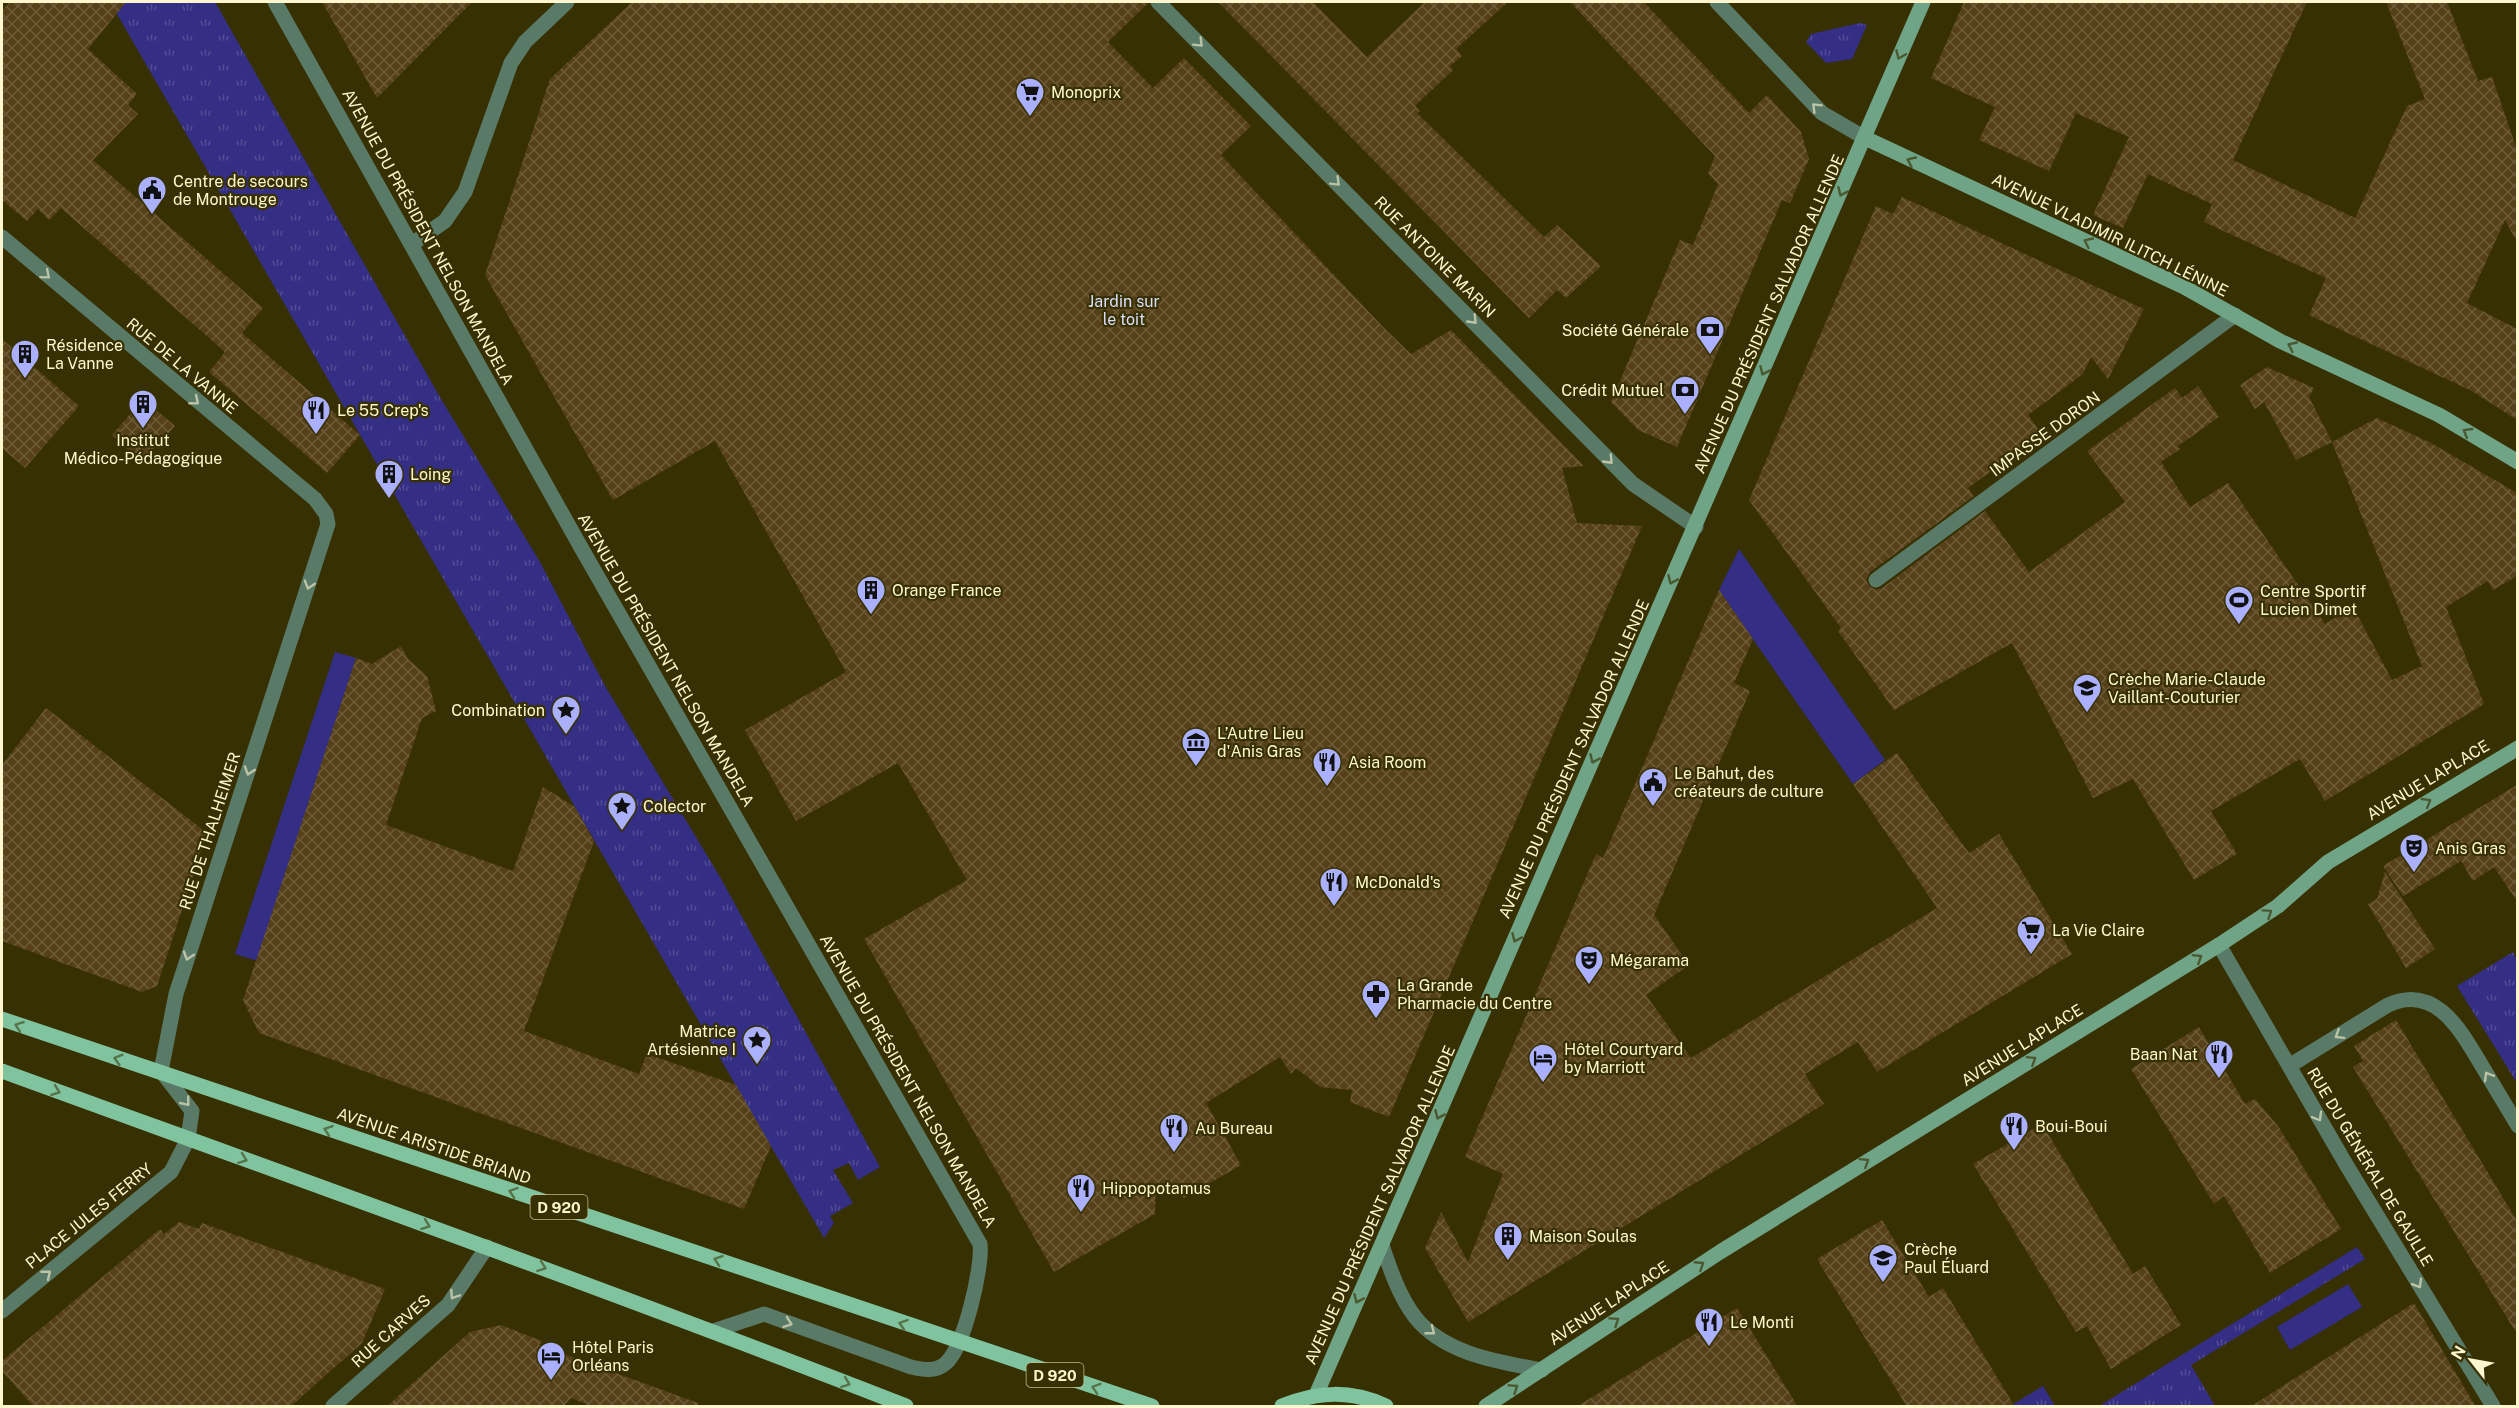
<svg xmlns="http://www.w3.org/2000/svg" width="2519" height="1408" viewBox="0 0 2519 1408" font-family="'Public Sans',sans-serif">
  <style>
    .grass { fill: url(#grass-tufts) }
    .garden { fill: #342e85 }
    .building { fill: url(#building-cross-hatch) }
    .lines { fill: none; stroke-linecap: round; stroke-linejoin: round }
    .pedestrian { stroke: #5a7a68; stroke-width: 15 }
    .minor { stroke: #5a7a68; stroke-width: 15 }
    .tertiary { stroke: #5a7a68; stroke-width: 15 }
    .secondary { stroke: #6fa487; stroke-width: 15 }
    .primary { stroke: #7fc49f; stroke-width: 15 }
    .oneway { stroke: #bcc4a6 }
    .oneway2 { stroke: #4b5931 }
    .oneway3 { stroke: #577349 }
    .labels { text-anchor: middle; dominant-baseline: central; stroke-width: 4.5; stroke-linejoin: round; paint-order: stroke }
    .shield { fill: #373002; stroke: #c2bb92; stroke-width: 1.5 }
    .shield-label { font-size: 15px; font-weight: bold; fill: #fdf6cf }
    .poi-label { font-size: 16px; fill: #fdf6cf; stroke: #373002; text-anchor: start }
    .street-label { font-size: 16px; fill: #fdf6cf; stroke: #373002 }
    .park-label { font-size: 16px; fill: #d9ddf9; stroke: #373002 }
  </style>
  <defs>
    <pattern id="grass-tufts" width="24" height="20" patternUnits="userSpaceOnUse" patternTransform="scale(1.5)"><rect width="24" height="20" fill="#342e85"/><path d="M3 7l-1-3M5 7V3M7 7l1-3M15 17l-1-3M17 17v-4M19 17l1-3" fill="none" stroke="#524d95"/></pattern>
    <pattern id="building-cross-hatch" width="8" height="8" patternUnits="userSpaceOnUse" patternTransform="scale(1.5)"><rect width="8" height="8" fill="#554019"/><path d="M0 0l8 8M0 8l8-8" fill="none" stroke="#6e5c39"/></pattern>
  </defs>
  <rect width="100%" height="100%" fill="#373002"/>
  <!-- grass -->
  <path class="grass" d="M110,2H215L441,399L540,562L605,686L720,877L880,1167L858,1180L849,1163L833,1170L853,1203L830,1216L834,1223L824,1238Z
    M1860,23L1867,25L1852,59L1826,63L1806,42L1811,34Z
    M2513,952L2518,963L2517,1083L2457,986Z
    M2357,1247L2365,1259L2191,1365L2215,1406H2099Z
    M2043,1386L2055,1406H2010Z"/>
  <!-- garden -->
  <path class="garden" d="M1739,549L1885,760L1853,784L1719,590Z
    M335,652L356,658L258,961L235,954Z
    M2348,1284L2362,1307L2290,1350L2277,1327Z"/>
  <!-- building -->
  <path class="building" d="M10,2H126L88,49L137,94L128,105L138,114L93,160L263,308L242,333L360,435L327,473L209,372L225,352L61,208L49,220L38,209L27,221L2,200V11Z
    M322,2H472L377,98Z
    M632,2H1149L1108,42L1153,88L1184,58L1251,126L1221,155L1383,327L1411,354L1451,330L1584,466L1562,468L1577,523L1642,526L1389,1117L1350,1102L1352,1090L1320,1087L1296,1068L1291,1074L1280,1057L1206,1103L1241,1165L1184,1198L1156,1182L1155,1214L1054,1272L864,939L967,880L898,763L796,821L745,730L846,672L715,441L613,500L485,275L550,79Z
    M1218,2H1313L1367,57L1425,2H1508L1456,49L1462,56L1450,66L1453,70L1415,106L1420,111L1417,113L1544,237L1557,225L1601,266L1566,298L1557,290L1529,318Z
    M1570,2H1644L1749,113L1767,95L1801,132L1809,159L1790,203L1782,200L1677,447L1638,430L1611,402L1680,240L1693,245L1718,184L1708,173L1715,156Z
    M1964,2H2307L2233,160L2355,218L2407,106L2425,99L2386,2H2447L2478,81L2492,77L2517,150V242L2505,220L2467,303L2517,329V420L2472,391L2309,315L2326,278L2204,222L2212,204L2148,174L2123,228L2093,215L2129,137L2076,113L2049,171L1979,140L1995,107L1931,78Z
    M1902,197L2144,309L2108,379L2091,357L2083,374L2028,415L2042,434L1968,488L1974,496L1870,572L1866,580L1869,586L1876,590L1882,588L1985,511L2029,572L2125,502L2087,451L2175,388L2182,398L2198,386L2219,417L2178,446L2180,449L2161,462L2190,507L2228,483L2325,624L2353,607L2392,680L2422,666L2332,442L2377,418L2431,443L2517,493V576L2493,590L2488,581L2446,607L2484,704L2325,801L2300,759L2211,811L2237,854L2194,880L2133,779L2093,798L2012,643L1894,710L1838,631L1841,628L1749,500L1876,206L1893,214Z
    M2,339L79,406L25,468L2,448Z
    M2267,367L2314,388L2309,397L2332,442L2296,460L2264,402L2255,409L2240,385Z
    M143,399L175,426L142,462L112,435Z
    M1719,590L1753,639L1734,683L1750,691L1654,915L1689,965L1646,995L1691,1058L1937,908L1853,784L1897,753L1969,853L1999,834L2072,954L1877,1072L1858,1042L1805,1074L1824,1104L1468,1322L1425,1248L1441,1212L1468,1262L1503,1174L1465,1157L1596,854L1603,858Z
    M401,646L408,659L427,676L436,711L422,718L386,825L513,871L543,787L575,807L594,841L524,1031L639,1074L647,1054L736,1085L771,1146L744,1209L259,1033L243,1000L356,658L372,664Z
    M46,708L207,833L157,986L142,992L2,941V765Z
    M2517,785V901L2494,867L2473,881L2461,861L2403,896L2383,866Z
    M2385,872L2435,949L2406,968L2368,904L2377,899Z
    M2396,1020L2517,1221V1334L2353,1067L2363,1061L2354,1046Z
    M2199,1027L2245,1104L2255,1099L2278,1126L2341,1229L2270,1273L2224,1196L2214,1204L2131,1069Z
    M2042,1124L2133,1274L2145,1266L2181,1325L2111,1369L2087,1326L2076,1332L1973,1164Z
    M1882,1220L1929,1297L1943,1288L2015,1407H1907L1817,1259Z
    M179,1222L199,1229L202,1223L385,1289L362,1343L290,1407H34L2,1371V1361L160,1229L164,1234Z
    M2414,1303L2476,1407H2250L2319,1363Z
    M1737,1308L1798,1407H1576Z
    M501,1325L542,1341L539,1345L698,1403V1407H593L571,1398L563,1407H386L470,1332Z"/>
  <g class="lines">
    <!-- pedestrian -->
    <path class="pedestrian" d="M1382,1245C1390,1269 1399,1296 1415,1317C1444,1354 1499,1362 1542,1370"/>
    <!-- minor -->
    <path class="minor" d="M275,2L583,551L980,1244C983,1266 964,1348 946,1363C936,1372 924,1370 911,1367L764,1314L713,1331
      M1158,2L1633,484L1696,527
      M2,237L315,499L326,514L328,524L176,994L161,1071L192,1111L188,1139L171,1172L2,1311
      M412,244L445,221L465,192L511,63L525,42L567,2
      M1876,580L2235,315
      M2219,945L2347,1166L2493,1406
      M2289,1066L2388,1005C2436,983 2461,1031 2482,1066C2494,1086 2506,1106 2518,1126
      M333,1406L448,1305L487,1247"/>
    <!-- tertiary -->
    <path class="tertiary" d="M1717,2L1822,113L1865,138"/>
    <!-- secondary -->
    <path class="secondary" d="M1865,138L2184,287L2280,341L2439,415L2518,462
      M1316,1395L1923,2
      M1486,1406L1720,1252L2219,945L2278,906L2328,862L2518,748"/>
    <!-- primary -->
    <path class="primary" d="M2,1019L1152,1406
      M2,1071C304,1181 606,1289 906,1406
      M1282,1406C1318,1391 1351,1390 1386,1406"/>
  </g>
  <!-- one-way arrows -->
  <defs><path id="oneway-chevron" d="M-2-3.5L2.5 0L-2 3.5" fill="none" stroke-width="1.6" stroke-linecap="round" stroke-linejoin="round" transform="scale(1.5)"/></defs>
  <g class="oneway">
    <use href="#oneway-chevron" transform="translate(1199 43) rotate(45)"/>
    <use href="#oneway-chevron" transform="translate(1816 107) rotate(-135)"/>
    <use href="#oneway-chevron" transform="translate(1336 182) rotate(45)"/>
    <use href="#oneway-chevron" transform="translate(46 275) rotate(40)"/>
    <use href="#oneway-chevron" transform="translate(1473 320) rotate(46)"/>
    <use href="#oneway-chevron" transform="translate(195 401) rotate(39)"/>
    <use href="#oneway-chevron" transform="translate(1609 460) rotate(46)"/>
    <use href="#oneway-chevron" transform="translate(309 585) rotate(107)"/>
    <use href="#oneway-chevron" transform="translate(249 771) rotate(108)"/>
    <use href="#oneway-chevron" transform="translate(188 956) rotate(108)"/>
    <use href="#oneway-chevron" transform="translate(2339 1035) rotate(148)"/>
    <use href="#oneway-chevron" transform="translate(2488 1076) rotate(-121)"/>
    <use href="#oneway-chevron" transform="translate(186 1102) rotate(51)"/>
    <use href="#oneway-chevron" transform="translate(2318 1117) rotate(60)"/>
    <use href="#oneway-chevron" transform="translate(47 1274) rotate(-39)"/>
    <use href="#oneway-chevron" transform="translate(2418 1284) rotate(59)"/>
    <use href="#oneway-chevron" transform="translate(454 1295) rotate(123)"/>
    <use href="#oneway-chevron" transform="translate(788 1323) rotate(20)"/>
    <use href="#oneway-chevron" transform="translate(1431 1331) rotate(38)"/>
  </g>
  <g class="oneway2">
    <use href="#oneway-chevron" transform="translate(1900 55) rotate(113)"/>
    <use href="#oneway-chevron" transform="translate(1911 161) rotate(-155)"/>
    <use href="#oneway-chevron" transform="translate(1842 192) rotate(114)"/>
    <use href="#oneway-chevron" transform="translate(2088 242) rotate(-155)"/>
    <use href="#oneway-chevron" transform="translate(2292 346) rotate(-155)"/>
    <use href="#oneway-chevron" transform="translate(1764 371) rotate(114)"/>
    <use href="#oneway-chevron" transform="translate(2467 432) rotate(-149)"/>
    <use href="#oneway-chevron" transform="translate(1672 580) rotate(114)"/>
    <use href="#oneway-chevron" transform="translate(1594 759) rotate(114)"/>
    <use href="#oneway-chevron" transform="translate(2427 802) rotate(-31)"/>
    <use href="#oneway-chevron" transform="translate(2268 913) rotate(-35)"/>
    <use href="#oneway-chevron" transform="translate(1516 938) rotate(114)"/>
    <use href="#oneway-chevron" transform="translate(2198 958) rotate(-32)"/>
    <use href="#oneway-chevron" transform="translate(2032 1060) rotate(-32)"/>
    <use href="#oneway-chevron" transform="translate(1439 1115) rotate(114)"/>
    <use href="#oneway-chevron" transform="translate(1865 1162) rotate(-32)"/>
    <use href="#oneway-chevron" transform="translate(1700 1265) rotate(-33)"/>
    <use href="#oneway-chevron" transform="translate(1358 1299) rotate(114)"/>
    <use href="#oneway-chevron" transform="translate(1615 1321) rotate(-34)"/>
    <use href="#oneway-chevron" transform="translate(1514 1388) rotate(-34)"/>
  </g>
  <g class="oneway3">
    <use href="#oneway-chevron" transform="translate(19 1026) rotate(-160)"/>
    <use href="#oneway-chevron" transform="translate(118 1059) rotate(-164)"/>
    <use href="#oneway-chevron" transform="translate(56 1091) rotate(20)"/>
    <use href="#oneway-chevron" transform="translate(328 1130) rotate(-161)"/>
    <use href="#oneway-chevron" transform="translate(243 1159) rotate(20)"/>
    <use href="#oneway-chevron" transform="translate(513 1192) rotate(-161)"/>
    <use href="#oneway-chevron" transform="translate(426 1225) rotate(20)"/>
    <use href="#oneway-chevron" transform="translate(718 1260) rotate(-161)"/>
    <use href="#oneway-chevron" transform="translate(542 1267) rotate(20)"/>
    <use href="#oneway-chevron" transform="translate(903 1324) rotate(-161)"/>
    <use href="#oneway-chevron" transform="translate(846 1383) rotate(21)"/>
    <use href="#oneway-chevron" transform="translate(1096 1388) rotate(-162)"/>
  </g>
  <!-- icons -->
  <defs>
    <g id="supermarket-pin" transform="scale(1.5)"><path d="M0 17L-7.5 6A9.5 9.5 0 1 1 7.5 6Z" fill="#aab0fc" stroke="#373002"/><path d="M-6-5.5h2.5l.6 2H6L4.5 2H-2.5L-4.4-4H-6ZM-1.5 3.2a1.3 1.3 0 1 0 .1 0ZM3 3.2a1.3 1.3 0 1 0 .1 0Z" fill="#111"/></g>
    <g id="civic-pin" transform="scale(1.5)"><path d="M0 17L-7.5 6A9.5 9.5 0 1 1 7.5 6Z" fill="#aab0fc" stroke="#373002"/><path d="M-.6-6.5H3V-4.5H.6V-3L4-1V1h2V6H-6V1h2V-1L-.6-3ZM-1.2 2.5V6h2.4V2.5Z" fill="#111"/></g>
    <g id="bank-pin" transform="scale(1.5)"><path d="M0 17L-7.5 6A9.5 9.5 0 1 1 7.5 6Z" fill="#aab0fc" stroke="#373002"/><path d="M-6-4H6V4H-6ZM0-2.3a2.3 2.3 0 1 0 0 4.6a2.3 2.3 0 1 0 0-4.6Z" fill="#111"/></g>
    <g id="building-pin" transform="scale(1.5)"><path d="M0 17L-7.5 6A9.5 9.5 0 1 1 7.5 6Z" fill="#aab0fc" stroke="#373002"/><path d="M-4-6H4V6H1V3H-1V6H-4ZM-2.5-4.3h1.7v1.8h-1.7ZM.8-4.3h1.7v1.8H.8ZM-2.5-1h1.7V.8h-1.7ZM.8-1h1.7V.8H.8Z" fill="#111"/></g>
    <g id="restaurant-pin" transform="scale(1.5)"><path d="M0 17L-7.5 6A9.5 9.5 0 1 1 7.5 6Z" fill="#aab0fc" stroke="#373002"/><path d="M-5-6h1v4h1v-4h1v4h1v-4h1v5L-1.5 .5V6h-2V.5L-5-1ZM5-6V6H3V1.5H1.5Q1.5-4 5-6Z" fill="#111"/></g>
    <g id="stadium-pin" transform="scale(1.5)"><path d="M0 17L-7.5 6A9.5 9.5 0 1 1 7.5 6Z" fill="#aab0fc" stroke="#373002"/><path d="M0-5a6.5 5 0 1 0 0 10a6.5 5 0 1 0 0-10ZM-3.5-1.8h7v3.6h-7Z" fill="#111"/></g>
    <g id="school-pin" transform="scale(1.5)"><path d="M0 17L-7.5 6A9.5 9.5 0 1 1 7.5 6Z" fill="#aab0fc" stroke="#373002"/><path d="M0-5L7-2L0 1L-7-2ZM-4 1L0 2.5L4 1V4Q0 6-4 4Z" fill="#111"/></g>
    <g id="sight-pin" transform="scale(1.5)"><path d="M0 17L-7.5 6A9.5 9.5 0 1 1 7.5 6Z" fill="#aab0fc" stroke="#373002"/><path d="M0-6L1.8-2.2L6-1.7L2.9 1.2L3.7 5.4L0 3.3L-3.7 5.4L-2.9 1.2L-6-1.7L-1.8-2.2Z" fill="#111"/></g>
    <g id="museum-pin" transform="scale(1.5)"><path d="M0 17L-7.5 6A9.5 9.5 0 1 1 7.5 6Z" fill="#aab0fc" stroke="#373002"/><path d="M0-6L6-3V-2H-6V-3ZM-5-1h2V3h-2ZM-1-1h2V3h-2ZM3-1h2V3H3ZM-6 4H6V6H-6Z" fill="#111"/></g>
    <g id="theatre-pin" transform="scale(1.5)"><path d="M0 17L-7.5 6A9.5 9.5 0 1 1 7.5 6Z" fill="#aab0fc" stroke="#373002"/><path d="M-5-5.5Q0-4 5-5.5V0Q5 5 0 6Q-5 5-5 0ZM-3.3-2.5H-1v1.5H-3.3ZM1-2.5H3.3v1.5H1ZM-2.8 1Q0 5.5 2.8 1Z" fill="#111"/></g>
    <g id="pharmacy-pin" transform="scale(1.5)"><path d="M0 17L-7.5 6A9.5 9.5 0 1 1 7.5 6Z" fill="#aab0fc" stroke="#373002"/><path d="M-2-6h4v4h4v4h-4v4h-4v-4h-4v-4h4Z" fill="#111"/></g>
    <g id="hotel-pin" transform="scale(1.5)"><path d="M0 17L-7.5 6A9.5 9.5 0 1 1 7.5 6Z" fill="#aab0fc" stroke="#373002"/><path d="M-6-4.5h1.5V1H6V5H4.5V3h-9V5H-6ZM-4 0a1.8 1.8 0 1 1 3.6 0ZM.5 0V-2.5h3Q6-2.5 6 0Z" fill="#111"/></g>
  </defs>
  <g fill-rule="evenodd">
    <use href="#supermarket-pin" x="1030" y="92"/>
    <use href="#civic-pin" x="152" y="190"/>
    <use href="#bank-pin" x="1710" y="330"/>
    <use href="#building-pin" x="25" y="354"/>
    <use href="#bank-pin" x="1685" y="390"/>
    <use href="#building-pin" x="143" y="404"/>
    <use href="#restaurant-pin" x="316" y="410"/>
    <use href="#building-pin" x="389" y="474"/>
    <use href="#building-pin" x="871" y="590"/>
    <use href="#stadium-pin" x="2239" y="600"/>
    <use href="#school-pin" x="2087" y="688"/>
    <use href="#sight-pin" x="566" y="710"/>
    <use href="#museum-pin" x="1196" y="742"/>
    <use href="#restaurant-pin" x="1327" y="762"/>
    <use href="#civic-pin" x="1653" y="782"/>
    <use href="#sight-pin" x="622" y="806"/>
    <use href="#theatre-pin" x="2414" y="848"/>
    <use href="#restaurant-pin" x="1334" y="882"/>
    <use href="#supermarket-pin" x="2031" y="930"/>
    <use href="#theatre-pin" x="1589" y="960"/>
    <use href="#pharmacy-pin" x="1376" y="994"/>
    <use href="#sight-pin" x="757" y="1040"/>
    <use href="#restaurant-pin" x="2219" y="1054"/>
    <use href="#hotel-pin" x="1543" y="1058"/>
    <use href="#restaurant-pin" x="2014" y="1126"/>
    <use href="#restaurant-pin" x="1174" y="1128"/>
    <use href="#restaurant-pin" x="1081" y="1188"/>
    <use href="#building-pin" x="1508" y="1236"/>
    <use href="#school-pin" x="1883" y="1258"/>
    <use href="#restaurant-pin" x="1709" y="1322"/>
    <use href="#hotel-pin" x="551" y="1356"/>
  </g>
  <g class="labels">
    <!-- shield labels -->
    <g class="shield">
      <rect x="530.5" y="1195" width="57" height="24" rx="4.5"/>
      <rect x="1026.5" y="1363" width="57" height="24" rx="4.5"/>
    </g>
    <g class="shield-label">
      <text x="559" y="1207">D 920</text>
      <text x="1055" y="1375">D 920</text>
    </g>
    <!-- poi labels -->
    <g class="poi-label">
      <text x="1051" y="92">Monoprix</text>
      <text x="173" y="181">Centre de secours<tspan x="173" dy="18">de Montrouge</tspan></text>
      <text x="1689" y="330" text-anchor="end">Société Générale</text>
      <text x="46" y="345">Résidence<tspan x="46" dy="18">La Vanne</tspan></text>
      <text x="1664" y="390" text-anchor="end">Crédit Mutuel</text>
      <text x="337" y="410">Le 55 Crep's</text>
      <text x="143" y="440" text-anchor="middle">Institut<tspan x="143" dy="18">Médico-Pédagogique</tspan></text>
      <text x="410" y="474">Loing</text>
      <text x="892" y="590">Orange France</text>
      <text x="2260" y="591">Centre Sportif<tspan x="2260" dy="18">Lucien Dimet</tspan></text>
      <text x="2108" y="679">Crèche Marie-Claude<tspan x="2108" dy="18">Vaillant-Couturier</tspan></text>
      <text x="545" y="710" text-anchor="end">Combination</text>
      <text x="1217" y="733">L’Autre Lieu<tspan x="1217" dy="18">d'Anis Gras</tspan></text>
      <text x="1348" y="762">Asia Room</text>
      <text x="1674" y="773">Le Bahut, des<tspan x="1674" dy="18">créateurs de culture</tspan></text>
      <text x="643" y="806">Colector</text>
      <text x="2435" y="848">Anis Gras</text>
      <text x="1355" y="882">McDonald's</text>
      <text x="2052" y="930">La Vie Claire</text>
      <text x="1610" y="960">Mégarama</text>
      <text x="1397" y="985">La Grande<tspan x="1397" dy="18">Pharmacie du Centre</tspan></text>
      <text x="736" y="1031" text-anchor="end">Matrice<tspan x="736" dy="18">Artésienne I</tspan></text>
      <text x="1564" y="1049">Hôtel Courtyard<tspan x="1564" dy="18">by Marriott</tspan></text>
      <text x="2198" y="1054" text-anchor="end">Baan Nat</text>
      <text x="2035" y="1126">Boui-Boui</text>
      <text x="1195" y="1128">Au Bureau</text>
      <text x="1102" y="1188">Hippopotamus</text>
      <text x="1529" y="1236">Maison Soulas</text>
      <text x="1904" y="1249">Crèche<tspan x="1904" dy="18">Paul Éluard</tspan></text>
      <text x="1730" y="1322">Le Monti</text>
      <text x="572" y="1347">Hôtel Paris<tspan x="572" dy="18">Orléans</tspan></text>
    </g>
    <!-- street labels -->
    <g class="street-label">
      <text transform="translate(2110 235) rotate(26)">AVENUE VLADIMIR ILITCH LÉNINE</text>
      <text transform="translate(428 237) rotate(61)">AVENUE DU PRÉSIDENT NELSON MANDELA</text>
      <text transform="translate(1435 257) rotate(45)">RUE ANTOINE MARIN</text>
      <text transform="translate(1769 314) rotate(-66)">AVENUE DU PRÉSIDENT SALVADOR ALLENDE</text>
      <text transform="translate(182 366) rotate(40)">RUE DE LA VANNE</text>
      <text transform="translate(2045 434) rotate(-36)">IMPASSE DORON</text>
      <text transform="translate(666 660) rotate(60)">AVENUE DU PRÉSIDENT NELSON MANDELA</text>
      <text transform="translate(1574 759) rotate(-66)">AVENUE DU PRÉSIDENT SALVADOR ALLENDE</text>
      <text transform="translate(2428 780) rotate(-31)">AVENUE LAPLACE</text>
      <text transform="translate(210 831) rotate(-72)">RUE DE THALHEIMER</text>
      <text transform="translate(2022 1045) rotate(-32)">AVENUE LAPLACE</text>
      <text transform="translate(908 1081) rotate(60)">AVENUE DU PRÉSIDENT NELSON MANDELA</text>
      <text transform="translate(434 1146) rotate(19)">AVENUE ARISTIDE BRIAND</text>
      <text transform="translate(2370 1167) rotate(59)">RUE DU GÉNÉRAL DE GAULLE</text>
      <text transform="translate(1380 1205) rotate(-66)">AVENUE DU PRÉSIDENT SALVADOR ALLENDE</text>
      <text transform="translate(89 1216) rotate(-39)">PLACE JULES FERRY</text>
      <text transform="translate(1609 1303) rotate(-33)">AVENUE LAPLACE</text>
      <text transform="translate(391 1331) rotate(-42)">RUE CARVES</text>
    </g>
    <!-- park labels -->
    <g class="park-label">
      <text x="1124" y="301">Jardin sur<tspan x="1124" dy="18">le toit</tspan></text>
    </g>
  </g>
  <!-- border -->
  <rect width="2519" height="1408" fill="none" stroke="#fdf6cf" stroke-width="6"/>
  <!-- north arrow -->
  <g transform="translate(2471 1360) rotate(301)" stroke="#373002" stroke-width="4.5" paint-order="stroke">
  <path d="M0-4.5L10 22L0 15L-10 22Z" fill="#fdf6cf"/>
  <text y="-9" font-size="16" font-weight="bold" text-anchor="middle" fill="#fdf6cf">N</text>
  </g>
</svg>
